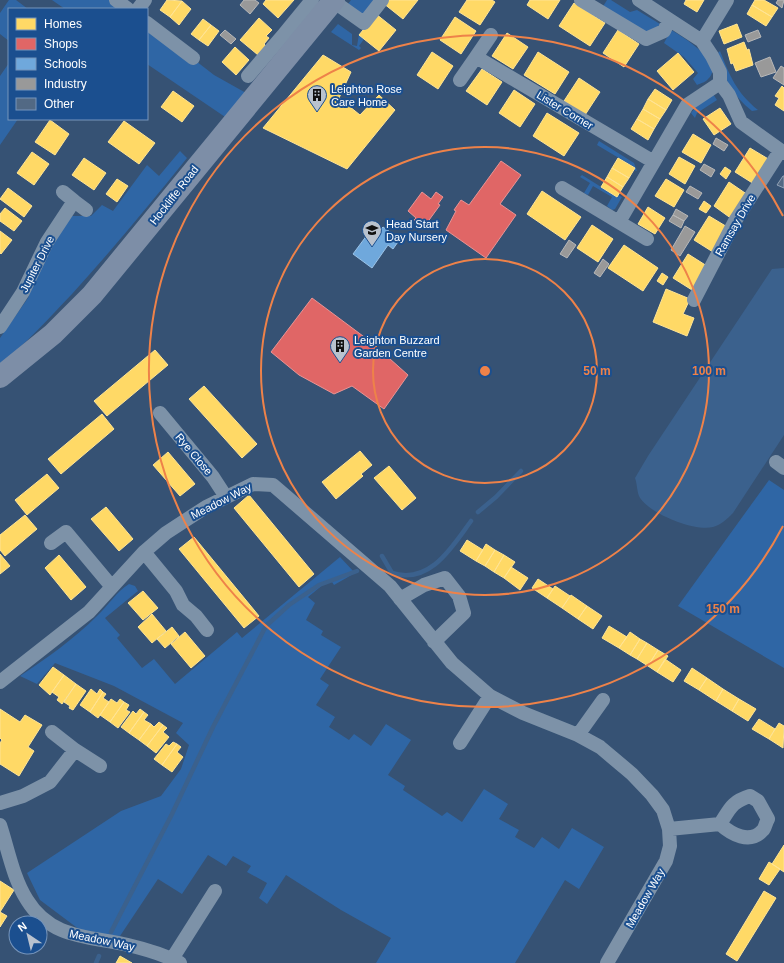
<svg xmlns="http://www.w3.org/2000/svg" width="784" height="963" viewBox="0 0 784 963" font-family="Helvetica,sans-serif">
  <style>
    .green { fill: #2f66a5 }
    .water { fill: #3b618d }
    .homes { fill: #ffd966; stroke: #ffe494 }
    .shops { fill: #e06666; stroke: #e99494 }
    .schools { fill: #6fa8dc; stroke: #9ac2e6 }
    .industry { fill: #999; stroke: #b8b8b8 }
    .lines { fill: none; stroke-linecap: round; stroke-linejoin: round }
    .stream { stroke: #3b618d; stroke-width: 4.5 }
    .building { fill: #526984; stroke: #92a2b6 }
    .minor { stroke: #7d92a8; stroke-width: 14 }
    .primary { stroke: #7d8ea7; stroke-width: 22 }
    .ring { fill: none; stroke: #ee8249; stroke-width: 2 }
    .labels { text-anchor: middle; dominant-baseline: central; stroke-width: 4; stroke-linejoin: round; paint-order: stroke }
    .poi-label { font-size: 11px; fill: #fff; stroke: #1b4f8f; text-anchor: start }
    .street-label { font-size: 11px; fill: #fff; stroke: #1b4f8f }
    .centre { fill: #ee8249; stroke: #1b4f8f; stroke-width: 2 }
    .ring-label { font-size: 12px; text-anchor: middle; font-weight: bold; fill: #ee8249; stroke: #1b4f8f; stroke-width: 4; stroke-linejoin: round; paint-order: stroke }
  </style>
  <rect width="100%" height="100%" fill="#365274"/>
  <!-- green -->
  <path class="green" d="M9,0H16L28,9H9V41L0,34V13Z
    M52,0H116L128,9H65Z
    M351,0H380L366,18L345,8Z
    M607,0H611L630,12L637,10L660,24L655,30L642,32L602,8Z
    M147,23L214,75L255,98L234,123L147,64Z
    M338,24L352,34V45L357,46L359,34L365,32L367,35L359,46L361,48L359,50L331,32Z
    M671,30C682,36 726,63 708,79C706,82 701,83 697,85L693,79L698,73L684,57L664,43Z
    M720,51C730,76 736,92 758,110L752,111C733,96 724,78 716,55Z
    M9,63V119H18L0,145V76Z
    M713,94L717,100L697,113L695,118L691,113L698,104Z
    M599,141L634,163L637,171L634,170V167L597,145Z
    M180,151L187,158C150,204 112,250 72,294C49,318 26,344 0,364V338L28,298L35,278L38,263L72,216H91L102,205L113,211L147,165L159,176Z
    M582,175L617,197L618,195L622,197L615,209L612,210L607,206L612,197L593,186L588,195L584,193L590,183L580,177Z
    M769,480L784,490V668L678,606Z
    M340,557L355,573L334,585L330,579L308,597L315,603L306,620L323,631L321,635L341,647L320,679L329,685L316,705L335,717L329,727L349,740L354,734L371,746L386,724L411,740L388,775L405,786L403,790L442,816L447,812L462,822L484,789L508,804L499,819L519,830L515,837L534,848L542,837L559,849L572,828L604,847L579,889L565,880L515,963H376L391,938L341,910L286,875L267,904L259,898L267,883L247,872L251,866L233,856L226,866L208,855L182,894L158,879L120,936L84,933L40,900L27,873L121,811L161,796L181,769L189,745L176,733L183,723L114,686L55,663L37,684L20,676C47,658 74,639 97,616C108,606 117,591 129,584L135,586L138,591L105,618L120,635L117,638L142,668L154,659L175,684L237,632L242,638Z"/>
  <!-- water -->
  <path class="water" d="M784,268V435L733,513C727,519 721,525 713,527C695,532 647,513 639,496C637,491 637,483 635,478L648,456L772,269Z"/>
  <!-- homes -->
  <path class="homes" d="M167,0L182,1L170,17L160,10Z
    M266,0H294L278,18L263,4Z
    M386,0H418L403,19L383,3Z
    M467,0H492L495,2L480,25L459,12Z
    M530,0H560L548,19L527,5Z
    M686,0H704L697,12L684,4Z
    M755,0H764L778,8L772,17L752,5Z
    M182,1L191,9L179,25L170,17Z
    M574,3L605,23L590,46L559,26Z
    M752,5L772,17L766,26L747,14Z
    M376,14L396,30L379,51L359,35Z
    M455,17L476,31L461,54L440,40Z
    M259,18L272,30L266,36L269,38L264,44L266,46L258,55L240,40Z
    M203,19L211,25L199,40L191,34Z
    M737,24L742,37L724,44L719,31Z
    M211,25L219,31L208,46L199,40Z
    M618,30L639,44L624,67L603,53Z
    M507,33L528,47L513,69L492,56Z
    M744,42L747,50L749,49L753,65L736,71L733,63L731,64L727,49Z
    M235,47L249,60L236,75L222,62Z
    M432,52L453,66L438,89L417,75Z
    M538,52L569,72L555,94L524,75Z
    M678,53L694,72L673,90L657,71Z
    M323,55L351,72L339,98L360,115L379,95L395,110L347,169L263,128Z
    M482,69L502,82L487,105L466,91Z
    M579,78L600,92L585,115L564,101Z
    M782,86L784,88V111L775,105L779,98L775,96Z
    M655,89L672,100L666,110L648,99Z
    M514,90L535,104L520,127L499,113Z
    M173,91L194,106L182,122L161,107Z
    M648,99L666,110L660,119L643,109Z
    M720,108L731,124L714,135L703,119Z
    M643,109L660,119L654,129L637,119Z
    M547,113L579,133L564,156L533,136Z
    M637,119L654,129L648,140L631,129Z
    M50,120L69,134L55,155L35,142Z
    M124,121L155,143L139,164L108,142Z
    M693,134L711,145L701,163L682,152Z
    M750,148L770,160L754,184L735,172Z
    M32,152L49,164L34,185L17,173Z
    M679,157L695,166L685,184L669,174Z
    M84,158L106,173L94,190L72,175Z
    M618,158L635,168L629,178L612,168Z
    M725,167L731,171L726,179L720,174Z
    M612,168L629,178L623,187L607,177Z
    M607,177L623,187L617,197L601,187Z
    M117,179L128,186L117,202L106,194Z
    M666,179L684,190L674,207L655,196Z
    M729,182L748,195L732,219L714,206Z
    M8,188L32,206L24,217L0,199Z
    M542,191L581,217L565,240L527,214Z
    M704,201L711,206L706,213L699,209Z
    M648,207L665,218L655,234L638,224Z
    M5,208L22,221L14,231L0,221V214Z
    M709,216L729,228L713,252L694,240Z
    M592,225L613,239L598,262L577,248Z
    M0,231L12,240L1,254L0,253Z
    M624,245L658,268L643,291L608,268Z
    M688,254L707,266L692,290L673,278Z
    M662,273L668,277L663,285L657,281Z
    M666,289L690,299L683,314L694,318L687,336L653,322Z
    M155,350L168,365L107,416L94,401Z
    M204,386L257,444L242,458L189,399Z
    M102,414L114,429L61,474L48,459Z
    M360,451L372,465L361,474L363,476L336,499L322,482Z
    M168,452L195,484L180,496L153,465Z
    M389,466L416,498L402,510L374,478Z
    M47,474L59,488L27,515L15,500Z
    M249,495L314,574L299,587L234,508Z
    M106,507L133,539L119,551L91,519Z
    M25,515L37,529L5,556L0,550V535Z
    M194,537L259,616L244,628L179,549Z
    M467,540L483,550L476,561L460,551Z
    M486,544L495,550L485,566L476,561Z
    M495,550L504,555L494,572L485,566Z
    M0,554L10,566L0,574Z
    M59,555L86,587L71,600L45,568Z
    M504,555L515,562L504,578L494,572Z
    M511,567L528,578L520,590L504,578Z
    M538,579L553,589L547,598L532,588Z
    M555,586L570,596L562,608L547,598Z
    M143,591L158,608L143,620L128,603Z
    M571,595L587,606L578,619L562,608Z
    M587,606L602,616L593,629L578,619Z
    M152,614L166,631L152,643L138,627Z
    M609,626L627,637L619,648L602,638Z
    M172,627L179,636L165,648L157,639Z
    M185,632L205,656L191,668L171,644Z
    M630,632L640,639L630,655L619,648Z
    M640,639L647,643L637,659L630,655Z
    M647,643L658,650L648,666L637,659Z
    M658,650L668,656L657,672L648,666Z
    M665,659L681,670L673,682L657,672Z
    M53,667L64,675L50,695L39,685Z
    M692,668L707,678L699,690L684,681Z
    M64,675L76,684L62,704L57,700L59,697L52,692Z
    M707,678L723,689L716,701L699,690Z
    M76,684L86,691L73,710L69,708L70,706L64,702Z
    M91,689L97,694L100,689L103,692L90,712L80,705Z
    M723,689L739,699L732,711L716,701Z
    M103,692L106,694L103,698L109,702L98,718L90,712Z
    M111,699L117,703L120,699L124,702L110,722L100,715Z
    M739,699L756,709L748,721L732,711Z
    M124,702L129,705L126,710L130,712L118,728L110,722Z
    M0,709L20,722L25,715L42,725L28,747L34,751L19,776L0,764V743L2,740L0,738Z
    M140,709L144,712L129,733L121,727L133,711L136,714Z
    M144,712L148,715L144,720L151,724L139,740L129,733Z
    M759,719L775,729L769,739L752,729Z
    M159,722L163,725L147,746L139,740L151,724L154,727Z
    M779,723L784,726L783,748L769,739Z
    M163,725L167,728L163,732L169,737L156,753L147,746Z
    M173,742L177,744L162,765L154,759L166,744L169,746Z
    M177,744L181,747L177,752L183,757L172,772L162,765Z
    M784,845V872L772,864Z
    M769,862L780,869L769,885L759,879Z
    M0,881L14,890L0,912L7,916L0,927Z
    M764,891L776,898L737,961L726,954Z
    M120,956L132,963H116Z"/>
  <!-- shops -->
  <path class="shops" d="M501,161L521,175L500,204L516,215L486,258L446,230L456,211L454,210L461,200L469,205Z
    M422,192L431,199L436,192L443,197L438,204L440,205L424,227L414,220L416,218L408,211Z
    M312,298L371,342L408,375L384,409L352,386L334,394L299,375L271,352Z"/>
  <!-- schools -->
  <path class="schools" d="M373,227L379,231L383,227L400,239L393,249L388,245L372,268L353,254Z"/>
  <!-- industry -->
  <path class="industry" d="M244,0H255L259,3L250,14L240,5Z
    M778,0H784L782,8L776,3Z
    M225,30L236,39L231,44L220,35Z
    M758,30L761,37L748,42L745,35Z
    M770,57L776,72L761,77L755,63Z
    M781,66L784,68V85L773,78Z
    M716,138L728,145L724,151L713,144Z
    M704,164L715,170L711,177L700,170Z
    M690,186L702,193L698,199L686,192Z
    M676,209L688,216L684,221L673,215Z
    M673,215L684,221L681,228L669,221Z
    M685,226L695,232L680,256L671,250Z
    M569,240L576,245L567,258L560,254Z
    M603,259L609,264L600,277L594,273Z"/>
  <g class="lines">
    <!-- stream -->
    <path class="stream" d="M478,512L496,497L521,471
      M382,556L392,573C430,585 452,547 471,521
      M111,932L172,814L213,727L266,626L289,605L319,585L357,571
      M96,963L99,956"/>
  </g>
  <!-- building -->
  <path class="building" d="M783,176H784V188L777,185Z"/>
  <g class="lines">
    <!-- minor -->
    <path class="minor" d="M116,0L128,9
      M581,0L646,39L664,31L669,20
      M639,0L702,41L712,56L720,72V83L729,95L741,122L784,153
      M333,1L364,23L382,0
      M138,9L145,0
      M147,23L193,58
      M491,35L476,57L654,162
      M702,41L727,0
      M299,43L285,33L312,0
      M248,76L285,33
      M460,80L476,57
      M562,188L647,239
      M74,201L86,210
      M619,222L687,105L720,83
      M694,300L735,221L780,151
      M0,327L23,292L47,242L74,201L63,192
      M160,413L213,477L226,497
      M776,462L784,468
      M51,543L66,532L112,587
      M144,552L176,591L183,605L196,616L207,630
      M400,599L424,585L445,578L459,596L464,613L434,642
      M0,682L89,612L144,552L166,533L206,507L253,484L273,485L390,586L452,663L490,696L523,713L578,735L600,747L632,774L652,795L663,810L669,829L670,846L666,861L607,963
      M52,732L75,750L100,766
      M578,735L603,700
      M460,743L490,696
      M0,803L23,796L50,782L75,750
      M0,825C8,849 13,878 27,900C51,939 89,936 128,945C145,949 165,955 180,963
      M669,829L720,824C730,809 731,802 750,796L758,801L768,819C766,822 765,828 763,830C750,845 731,834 720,824
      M172,959L215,891"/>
    <!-- primary -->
    <path class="primary" d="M0,377L53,334L92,295L334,0"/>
  </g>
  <!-- distance rings -->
  <g class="ring">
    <circle cx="485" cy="371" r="112"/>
    <circle cx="485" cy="371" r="224"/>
    <path d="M783 526A336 336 0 1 1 783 216"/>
  </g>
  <!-- icons -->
  <defs>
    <g id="building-pin" transform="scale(1)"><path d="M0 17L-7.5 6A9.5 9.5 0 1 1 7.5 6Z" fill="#b9c2ce" stroke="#1b4f8f"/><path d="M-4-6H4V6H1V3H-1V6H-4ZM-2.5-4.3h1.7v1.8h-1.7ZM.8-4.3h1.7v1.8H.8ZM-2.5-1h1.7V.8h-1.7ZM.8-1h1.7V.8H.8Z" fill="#111"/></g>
    <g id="school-pin" transform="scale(1)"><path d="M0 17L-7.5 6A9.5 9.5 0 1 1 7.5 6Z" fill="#b9c2ce" stroke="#1b4f8f"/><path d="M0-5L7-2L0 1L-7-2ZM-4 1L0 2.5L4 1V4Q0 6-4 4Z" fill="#111"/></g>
  </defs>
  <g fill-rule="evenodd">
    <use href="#building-pin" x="317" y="95"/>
    <use href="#school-pin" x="372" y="230"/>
    <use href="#building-pin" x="340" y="346"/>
  </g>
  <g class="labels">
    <!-- poi labels -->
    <g class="poi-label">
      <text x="331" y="89">Leighton Rose<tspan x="331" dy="13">Care Home</tspan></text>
      <text x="386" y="224">Head Start<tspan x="386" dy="13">Day Nursery</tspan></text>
      <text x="354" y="340">Leighton Buzzard<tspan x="354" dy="13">Garden Centre</tspan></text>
    </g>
    <!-- street labels -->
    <g class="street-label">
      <text transform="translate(565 110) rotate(31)">Lister Corner</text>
      <text transform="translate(174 195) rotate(-52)">Hockliffe Road</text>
      <text transform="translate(735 225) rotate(-60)">Ramsay Drive</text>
      <text transform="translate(37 264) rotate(-63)">Jupiter Drive</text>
      <text transform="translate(194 454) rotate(50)">Rye Close</text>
      <text transform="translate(221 501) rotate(-27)">Meadow Way</text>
      <text transform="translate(645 898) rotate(-60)">Meadow Way</text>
      <text transform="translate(102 940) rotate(12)">Meadow Way</text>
    </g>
  </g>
  <circle cx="485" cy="371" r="6" class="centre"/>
  <g class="ring-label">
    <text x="597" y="375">50 m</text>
    <text x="709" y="375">100 m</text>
    <text x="723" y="613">150 m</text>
  </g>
  <!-- legend -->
  <rect x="8" y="8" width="140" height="112" fill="#1b4f8f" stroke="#7695bc"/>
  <rect x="16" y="18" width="20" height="12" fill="#ffd966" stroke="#7695bc"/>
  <text x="44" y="28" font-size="12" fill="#ffffff">Homes</text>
  <rect x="16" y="38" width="20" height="12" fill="#e06666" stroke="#7695bc"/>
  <text x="44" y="48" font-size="12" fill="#ffffff">Shops</text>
  <rect x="16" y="58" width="20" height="12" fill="#6fa8dc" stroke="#7695bc"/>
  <text x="44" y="68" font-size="12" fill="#ffffff">Schools</text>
  <rect x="16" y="78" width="20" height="12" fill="#999999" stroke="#7695bc"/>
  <text x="44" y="88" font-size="12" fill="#ffffff">Industry</text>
  <rect x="16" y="98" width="20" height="12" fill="#526984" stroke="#7695bc"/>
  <text x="44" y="108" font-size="12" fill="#ffffff">Other</text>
  <!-- north arrow -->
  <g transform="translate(28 935) rotate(325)"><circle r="19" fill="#1b4f8f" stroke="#7695bc"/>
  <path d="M0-3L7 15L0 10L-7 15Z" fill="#b9c2ce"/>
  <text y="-6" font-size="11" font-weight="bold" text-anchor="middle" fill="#ffffff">N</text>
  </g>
</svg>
